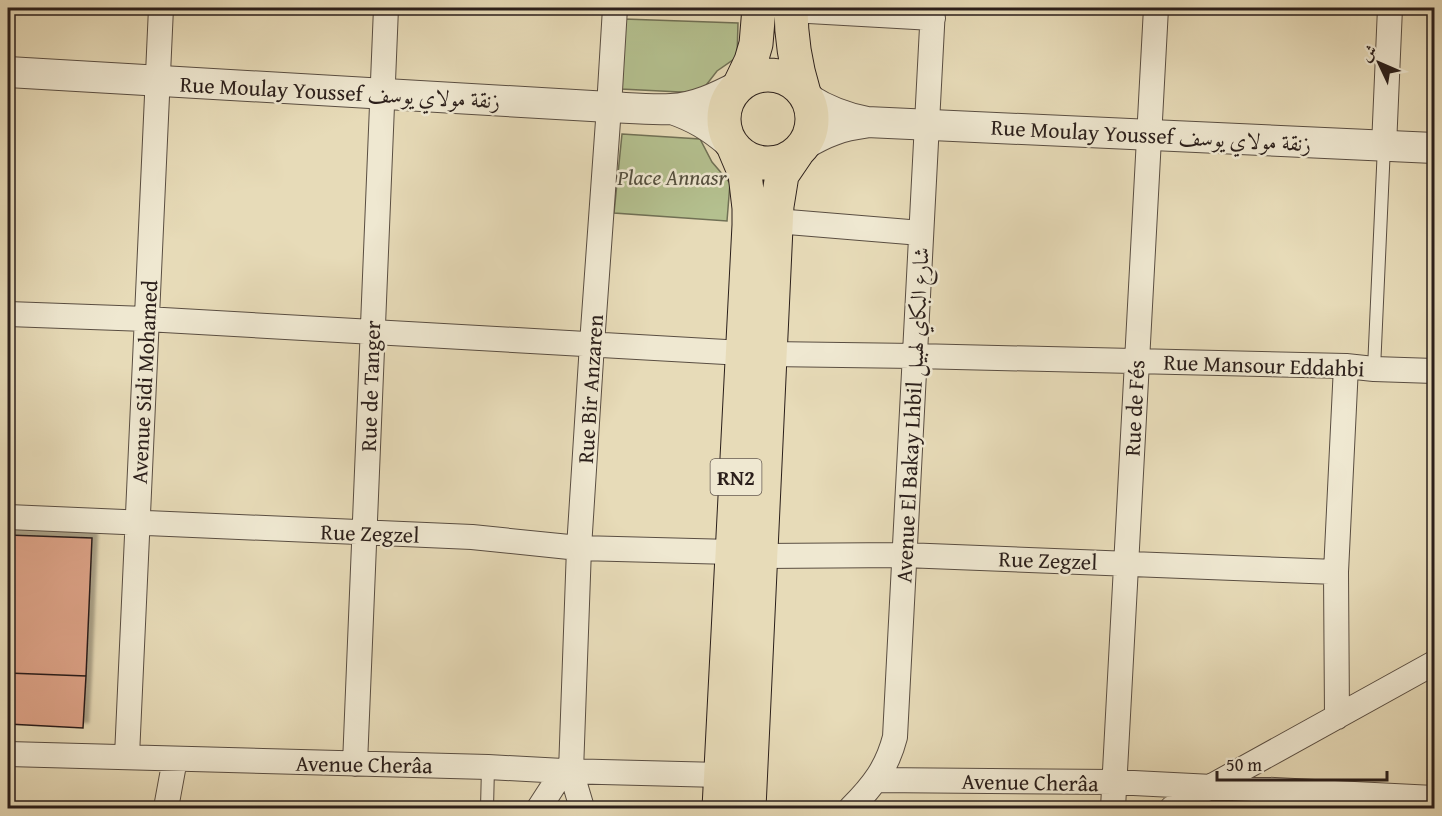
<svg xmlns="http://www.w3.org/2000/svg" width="1442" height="816" viewBox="0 0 1442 816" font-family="'Gentium Book Plus',Amiri,serif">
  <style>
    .green { fill: #b4c08f; stroke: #707055; stroke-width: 1.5 }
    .building { fill: #dea489; stroke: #2b1f1b; stroke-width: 1.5; filter: url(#shadow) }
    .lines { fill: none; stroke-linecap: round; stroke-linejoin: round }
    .service-casing { stroke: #5a4e42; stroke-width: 14 }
    .minor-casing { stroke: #5a4e42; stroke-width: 26 }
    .tertiary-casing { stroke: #5a4e42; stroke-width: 32 }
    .trunk-casing { stroke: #2b1f1b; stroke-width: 35 }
    .service { stroke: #efe8d1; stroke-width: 12 }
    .minor { stroke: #efe8d1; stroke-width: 24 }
    .tertiary { stroke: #efe8d1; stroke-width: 30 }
    .trunk { stroke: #e7dbb8; stroke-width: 33 }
    .labels { text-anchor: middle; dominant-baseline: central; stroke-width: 5; stroke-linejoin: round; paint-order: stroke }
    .shield { fill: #efe8d1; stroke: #665b52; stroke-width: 1.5 }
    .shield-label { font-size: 21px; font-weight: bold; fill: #2b1f1b }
    .street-label { font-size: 22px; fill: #2b1f1b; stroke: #efe8d1 }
    .park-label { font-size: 22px; font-style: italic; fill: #544f3e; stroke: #efe8d1 }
  </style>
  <defs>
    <filter id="shadow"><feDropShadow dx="5.5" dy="-5.5" stdDeviation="1.5" flood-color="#0004"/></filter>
  </defs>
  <rect width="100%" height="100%" fill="#e7dbb8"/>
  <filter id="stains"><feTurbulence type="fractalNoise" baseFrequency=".00333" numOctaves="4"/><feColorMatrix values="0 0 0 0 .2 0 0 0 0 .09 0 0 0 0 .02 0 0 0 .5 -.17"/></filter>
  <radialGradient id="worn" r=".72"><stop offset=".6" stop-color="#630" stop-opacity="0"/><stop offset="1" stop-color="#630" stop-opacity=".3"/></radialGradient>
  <!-- green -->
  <path class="green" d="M624,19L738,23L737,57L717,71L700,93L621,89Z
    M622,134L700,139L712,162L730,183L727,221L614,213Z"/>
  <!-- building -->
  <path class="building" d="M8,535L92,538L86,676L8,673Z
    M8,673L86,676L83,728L8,724Z"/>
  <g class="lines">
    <!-- service casing -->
    <g class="service-casing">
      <path id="service" d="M1374,369L1384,146
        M487,808L488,767"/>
    </g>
    <!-- minor casing -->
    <g class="minor-casing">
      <path id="minor" d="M791,10L933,18
        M1384,146L1390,8
        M776,221L921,233
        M8,314L146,319L743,353
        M769,354L915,356L1346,366L1374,369L1434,371
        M8,517L472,537L579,548L732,552
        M760,556L904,555L1336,572
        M1337,717L1336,572L1346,366
        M8,754L488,767L563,771L720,775
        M127,756L161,8
        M355,764L386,8
        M876,780L1114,782L1434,798
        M166,808L175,759
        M539,808L563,771
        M582,808L571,771L579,548L592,344L609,107L615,8
        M851,808C873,786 887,768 895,737L933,8
        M1113,808L1156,8
        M1172,808L1434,663"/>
    </g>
    <!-- tertiary casing -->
    <g class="tertiary-casing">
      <path id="tertiary" d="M8,72L609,107C630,108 651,110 671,109C695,108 718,97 739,86
        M808,99C827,111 845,118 867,122L1434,148
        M672,109C695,117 710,126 729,142
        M805,144C825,132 841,126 864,123"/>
    </g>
    <!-- trunk casing -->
    <g class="trunk-casing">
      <path id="trunk" d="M791,8C791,38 795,64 804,93
        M724 119a44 44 0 1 1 88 0a44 44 0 1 1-88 0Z
        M739,86L751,61L756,44L759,8
        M719,808L749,225V208L745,174L734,148
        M749,808L777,206L782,175L797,153"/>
    </g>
    <!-- service -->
    <use href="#service" class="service"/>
    <!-- minor -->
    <use href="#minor" class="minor"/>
    <!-- tertiary -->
    <use href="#tertiary" class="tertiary"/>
    <!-- trunk -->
    <use href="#trunk" class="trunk"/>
  </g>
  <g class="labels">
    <!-- shield labels -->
    <rect class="shield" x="710.5" y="459" width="51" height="36" rx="4.5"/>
    <g class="shield-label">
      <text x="736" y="477">RN2</text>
    </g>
    <!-- street labels -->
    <g class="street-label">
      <text transform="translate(340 92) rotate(3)">Rue Moulay Youssef زنقة مولاي يوسف</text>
      <text transform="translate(1151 135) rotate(3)">Rue Moulay Youssef زنقة مولاي يوسف</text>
      <text transform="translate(1264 365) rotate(2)">Rue Mansour Eddahbi</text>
      <text transform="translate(144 382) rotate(-87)">Avenue Sidi Mohamed</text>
      <text transform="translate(370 386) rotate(-88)">Rue de Tanger</text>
      <text transform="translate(590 389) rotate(-86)">Rue Bir Anzaren</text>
      <text transform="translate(1134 408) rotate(-87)">Rue de Fés</text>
      <text transform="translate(912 415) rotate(-87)">Avenue El Bakay Lhbil شارع البكاي لهبيل</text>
      <text transform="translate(370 533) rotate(2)">Rue Zegzel</text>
      <text transform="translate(1048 560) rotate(2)">Rue Zegzel</text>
      <text transform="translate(364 764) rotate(1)">Avenue Cherâa</text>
      <text transform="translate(1030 782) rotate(1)">Avenue Cherâa</text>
    </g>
    <!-- park labels -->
    <g class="park-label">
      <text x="672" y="177">Place Annasr</text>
    </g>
  </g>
  <!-- margin -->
  <rect width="1442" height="816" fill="none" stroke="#e7dbb8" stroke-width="30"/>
  <rect x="9" y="9" width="1424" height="798" fill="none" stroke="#2b1f1b" stroke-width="3"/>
  <rect x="15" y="15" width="1412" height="786" fill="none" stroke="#2b1f1b" stroke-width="1.5"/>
  <!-- north arrow -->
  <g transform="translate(1379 63) rotate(314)" stroke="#efe8d1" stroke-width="4.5" paint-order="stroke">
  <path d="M0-4.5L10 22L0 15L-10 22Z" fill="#2b1f1b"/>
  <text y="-9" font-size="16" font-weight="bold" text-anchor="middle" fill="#2b1f1b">ش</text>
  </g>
  <!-- scale -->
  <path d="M1217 771v9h170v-9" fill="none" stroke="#2b1f1b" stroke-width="3"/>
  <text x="1226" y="771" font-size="18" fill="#2b1f1b" stroke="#efe8d1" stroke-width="4.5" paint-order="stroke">50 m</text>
  <rect width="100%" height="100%" filter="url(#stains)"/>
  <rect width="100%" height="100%" fill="url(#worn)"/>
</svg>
